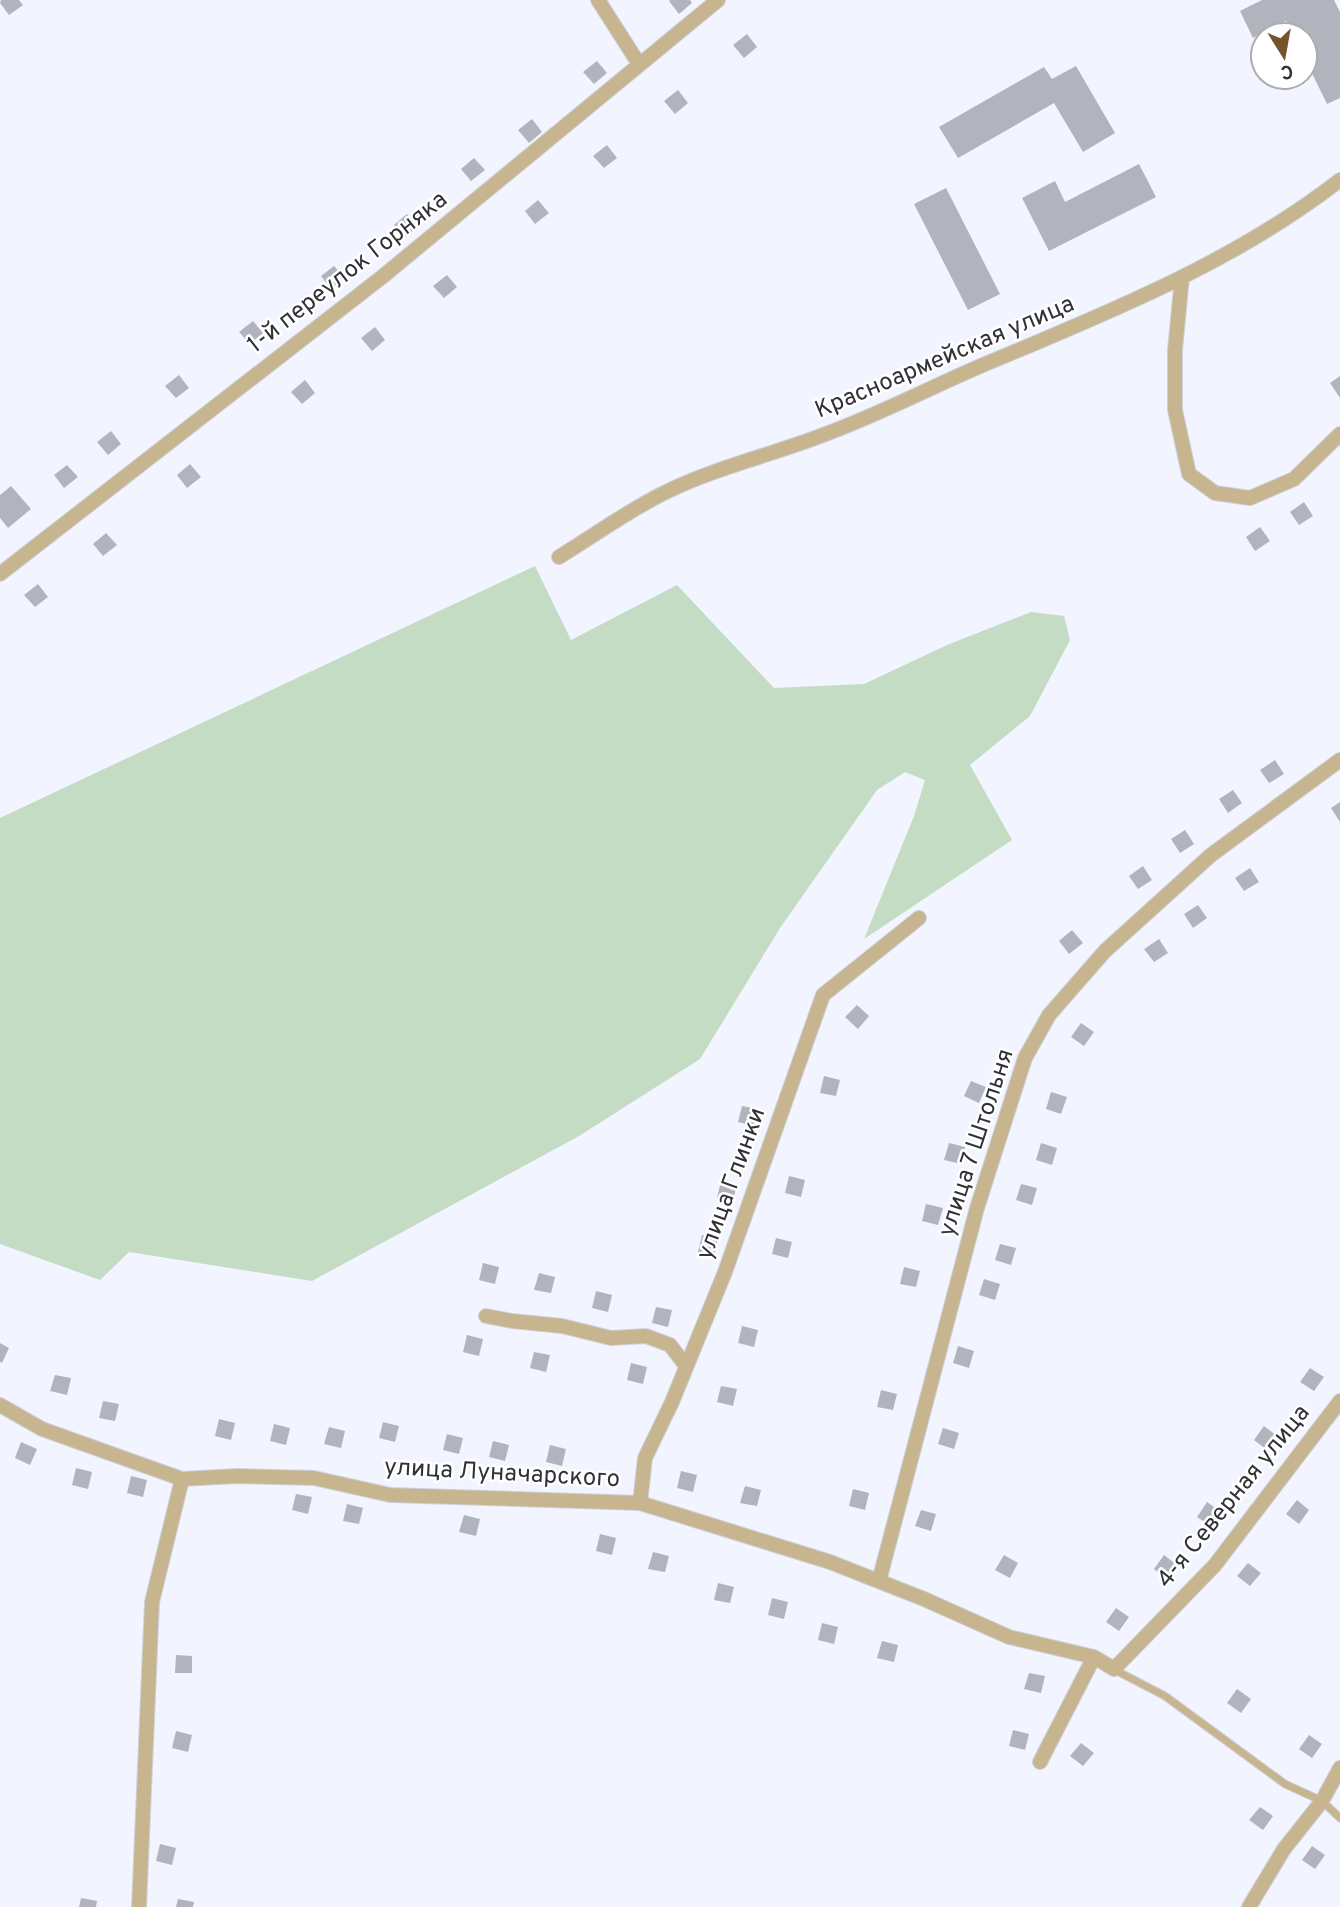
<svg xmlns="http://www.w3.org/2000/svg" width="1340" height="1907" viewBox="0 0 1340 1907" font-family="Overpass,sans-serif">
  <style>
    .green { fill: #c4dbc4 }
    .building { fill: #b2b4bd }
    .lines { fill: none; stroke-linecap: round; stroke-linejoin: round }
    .lane-casing { stroke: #cfd2db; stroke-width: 9 }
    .street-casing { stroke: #cfd2db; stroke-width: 16 }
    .lane { stroke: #c7b590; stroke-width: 7 }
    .street { stroke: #c7b590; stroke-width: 14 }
    .labels { text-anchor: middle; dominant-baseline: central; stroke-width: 5; stroke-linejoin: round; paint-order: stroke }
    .street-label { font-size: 24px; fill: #313236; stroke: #fff }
  </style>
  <rect width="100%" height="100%" fill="#f2f5ff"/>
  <!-- green -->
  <path class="green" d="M535,566L571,640L677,585L774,688L864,684L947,645L1031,612L1064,616L1070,640L1030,716L970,765L1012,840L864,939L914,816L925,780L905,772L877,790L780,928L700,1059L579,1136L312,1281L129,1252L100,1280L0,1244V818Z"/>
  <!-- building -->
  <path class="building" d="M19,0L23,5L9,15L0,3L1,0Z
    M670,0H690L692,3L679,14L669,1Z
    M1262,0H1334L1340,12V98L1327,104L1305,59V35H1293L1286,21L1253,38L1240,11Z
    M747,34L757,47L744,58L733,45Z
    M597,61L607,73L594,84L583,72Z
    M1076,66L1115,133L1083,152L1054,103L958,158L939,127L1044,67L1052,79Z
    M678,90L688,103L675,114L664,101Z
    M532,119L542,132L529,143L518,130Z
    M607,145L617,158L604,168L593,156Z
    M474,158L485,170L471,181L461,169Z
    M1139,164L1156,197L1049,251L1022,198L1055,181L1065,202Z
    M946,188L1000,294L968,310L914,204Z
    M538,200L549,213L535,224L525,211Z
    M407,214L418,227L404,238L394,225Z
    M334,266L345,278L331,289L321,276Z
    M447,275L457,287L444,298L433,286Z
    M253,321L263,333L250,344L239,332Z
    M375,327L385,340L372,351L361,338Z
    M179,375L189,388L176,398L165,386Z
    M1340,376V398L1330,383Z
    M305,380L315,393L302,404L291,392Z
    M111,431L121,444L108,455L97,442Z
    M190,464L201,477L187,488L177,475Z
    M67,465L78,477L64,488L54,475Z
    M11,486L31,509L8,528L0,518V495Z
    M1304,502L1313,516L1299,525L1290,512Z
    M1260,527L1270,541L1255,551L1246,537Z
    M106,533L117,545L103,556L93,544Z
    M38,584L48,597L35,607L24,595Z
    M1275,760L1284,774L1269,783L1260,770Z
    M1233,790L1242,803L1228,813L1219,799Z
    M1340,802V822L1331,808Z
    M1185,830L1194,844L1180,853L1171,839Z
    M1143,866L1152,880L1138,889L1129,876Z
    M1250,868L1259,882L1244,891L1235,878Z
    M1198,905L1207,918L1193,928L1184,914Z
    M1072,930L1083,943L1069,954L1059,941Z
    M1159,939L1168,953L1154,962L1144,949Z
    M857,1005L869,1016L858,1029L845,1017Z
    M1081,1023L1094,1032L1084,1046L1071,1037Z
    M824,1076L840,1080L836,1096L820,1093Z
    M971,1081L986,1087L979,1103L964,1096Z
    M1051,1092L1067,1097L1061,1114L1046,1109Z
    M742,1106L758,1109L754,1126L738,1122Z
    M949,1143L965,1147L961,1164L944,1160Z
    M1041,1143L1057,1148L1052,1165L1036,1160Z
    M789,1176L805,1180L801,1197L785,1193Z
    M721,1181L737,1184L733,1201L717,1198Z
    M1021,1184L1037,1188L1032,1205L1016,1200Z
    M926,1204L943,1208L938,1225L922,1221Z
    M702,1235L718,1239L714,1256L698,1252Z
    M776,1238L792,1242L788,1258L772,1254Z
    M1000,1244L1016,1248L1011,1265L995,1260Z
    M483,1263L499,1267L495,1284L479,1280Z
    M904,1267L920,1271L916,1287L900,1284Z
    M539,1273L555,1277L551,1293L534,1290Z
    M984,1279L1000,1284L995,1300L979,1295Z
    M596,1291L612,1295L608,1312L592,1308Z
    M656,1307L672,1310L668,1327L652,1323Z
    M742,1326L758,1330L754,1347L738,1343Z
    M467,1335L483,1339L479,1356L463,1352Z
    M0,1343L9,1348L2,1363L0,1362Z
    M958,1346L974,1351L969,1368L953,1363Z
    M534,1352L550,1355L546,1372L530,1368Z
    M631,1363L647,1367L643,1384L627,1380Z
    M1310,1368L1324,1377L1314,1391L1300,1382Z
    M55,1375L71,1378L67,1395L50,1391Z
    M721,1386L737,1389L733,1406L717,1402Z
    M881,1390L897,1394L893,1410L877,1407Z
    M103,1401L119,1404L115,1421L99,1418Z
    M219,1419L235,1423L231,1440L215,1436Z
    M383,1422L399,1426L395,1442L379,1438Z
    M274,1424L290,1428L286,1445L270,1441Z
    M1264,1426L1277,1436L1267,1450L1254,1440Z
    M329,1427L345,1431L341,1448L324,1444Z
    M943,1428L959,1433L954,1449L938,1444Z
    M447,1434L463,1438L459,1454L443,1450Z
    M493,1441L509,1445L505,1461L489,1457Z
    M21,1442L37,1449L30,1465L15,1458Z
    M550,1445L566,1449L562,1466L546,1462Z
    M76,1468L92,1472L88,1489L72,1485Z
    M681,1471L697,1475L693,1492L677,1488Z
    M131,1476L147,1480L143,1497L127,1493Z
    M745,1486L761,1490L757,1506L740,1503Z
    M853,1489L869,1493L865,1510L849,1506Z
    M296,1494L312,1497L308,1514L292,1510Z
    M1297,1500L1309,1510L1299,1524L1286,1514Z
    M1207,1502L1221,1512L1211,1526L1197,1517Z
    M347,1504L363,1508L359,1524L343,1521Z
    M921,1510L936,1514L931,1531L915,1526Z
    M464,1515L480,1519L476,1536L459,1532Z
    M600,1534L616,1538L612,1555L596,1551Z
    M653,1552L669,1556L665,1572L648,1569Z
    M1004,1555L1018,1563L1010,1578L995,1570Z
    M1164,1555L1177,1565L1167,1579L1154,1569Z
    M1248,1563L1261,1573L1250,1586L1237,1576Z
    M718,1583L734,1587L730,1603L714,1600Z
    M772,1598L788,1602L784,1619L768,1615Z
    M1116,1608L1129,1617L1119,1631L1106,1622Z
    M822,1623L838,1627L834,1644L818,1640Z
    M882,1641L898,1645L894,1662L877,1658Z
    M176,1655L192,1656V1673H175Z
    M1029,1673L1045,1676L1041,1693L1024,1689Z
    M1237,1689L1251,1699L1241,1713L1227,1703Z
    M1013,1730L1029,1734L1025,1750L1009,1746Z
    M176,1731L192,1735L188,1752L172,1748Z
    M1309,1735L1322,1744L1312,1758L1299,1749Z
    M1081,1743L1094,1753L1083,1766L1070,1756Z
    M1260,1807L1273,1816L1263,1830L1249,1820Z
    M160,1844L176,1848L172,1865L156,1861Z
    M1312,1846L1325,1855L1315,1869L1302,1860Z
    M81,1898L97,1901L96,1907H79Z
    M178,1899L194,1902L193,1907H176Z"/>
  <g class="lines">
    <!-- lane casing -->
    <g class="lane-casing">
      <path id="lane" d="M1115,1670L1165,1696L1285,1784L1322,1801L1340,1818"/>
    </g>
    <!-- street casing -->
    <g class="street-casing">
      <path id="street" d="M598,0L639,64
        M1182,277L1175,350V410L1189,474L1215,493L1250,498L1294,479L1340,434
        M559,557C595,535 630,509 668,491C718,467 771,455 823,435C878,415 929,388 983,365C1107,313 1233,263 1340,180
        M0,574L382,277L718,0
        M486,1316L512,1321L562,1326L611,1338L646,1336L670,1345L686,1366
        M0,1405L42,1429L182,1479L238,1476L314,1478L390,1495L640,1503L830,1562L924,1599L1009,1637L1094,1657
        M640,1503L645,1458L672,1402L725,1272L823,995L919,918
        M879,1581L977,1208L1025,1058L1049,1015L1105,951L1211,855L1340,760
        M1040,1762L1094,1657L1114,1669L1215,1565L1340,1401
        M139,1907L152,1602L182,1479
        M1249,1907L1284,1849L1322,1801L1340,1768"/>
    </g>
    <!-- lane -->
    <use href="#lane" class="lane"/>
    <!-- street -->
    <use href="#street" class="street"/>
  </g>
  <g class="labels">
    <!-- street labels -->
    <g class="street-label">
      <text transform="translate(348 273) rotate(-38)">1-й переулок Горняка</text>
      <text transform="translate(945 358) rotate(-23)">Красноармейская улица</text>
      <text transform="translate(977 1143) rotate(-72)">улица 7 Штольня</text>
      <text transform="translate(732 1184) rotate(-70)">улица Глинки</text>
      <text transform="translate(502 1474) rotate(3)">улица Луначарского</text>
      <text transform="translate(1234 1497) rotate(-51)">4-я Северная улица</text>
    </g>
  </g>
  <!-- north arrow -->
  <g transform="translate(1284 56) rotate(169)"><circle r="33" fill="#ffffff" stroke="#adadaf" stroke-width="2"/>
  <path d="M0-5L12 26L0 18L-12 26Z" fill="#76542b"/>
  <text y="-10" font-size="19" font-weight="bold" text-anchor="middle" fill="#313236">С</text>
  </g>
</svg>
